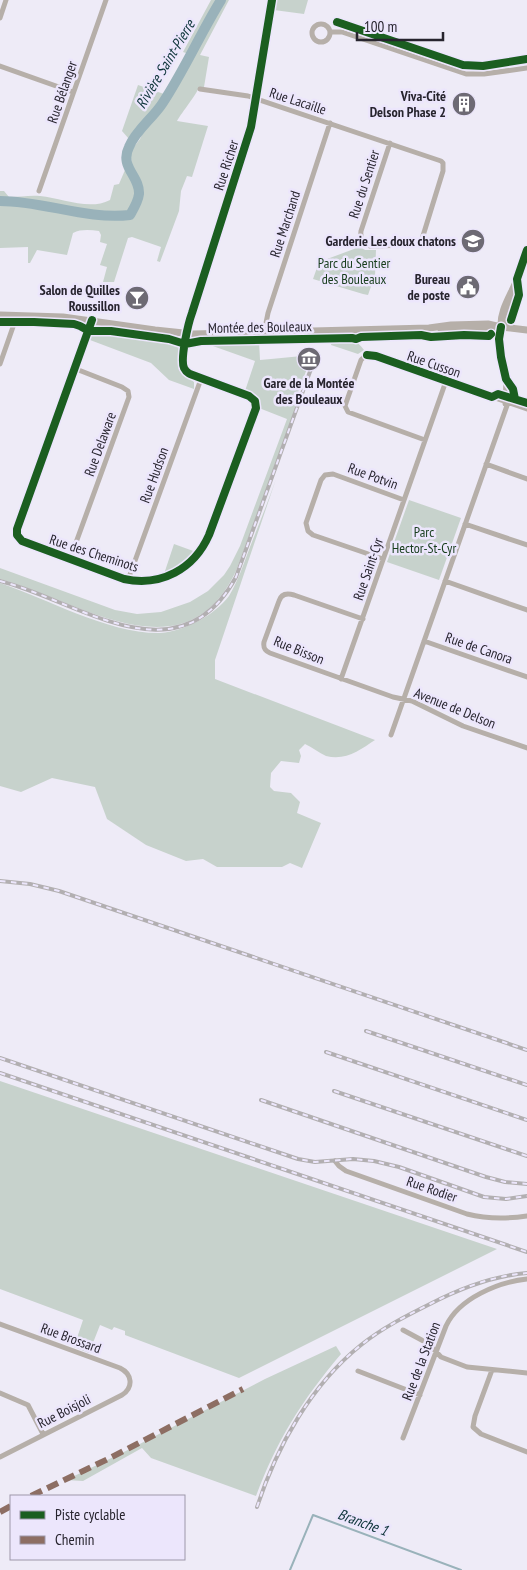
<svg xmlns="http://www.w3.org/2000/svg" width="527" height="1570" viewBox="0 0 527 1570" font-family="'PT Sans Narrow',sans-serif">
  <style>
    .green { fill: #c7d2cc }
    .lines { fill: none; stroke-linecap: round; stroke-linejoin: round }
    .stream { stroke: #99b2ba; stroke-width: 2 }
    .river { stroke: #99b2ba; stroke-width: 10 }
    .minor { stroke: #b6afa9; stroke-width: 5 }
    .tertiary { stroke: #b6afa9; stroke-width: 7 }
    .rail-casing { stroke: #b2afb1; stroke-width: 4 }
    .rail { stroke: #ece6fc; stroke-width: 2; stroke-dasharray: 5.5; stroke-linecap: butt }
    .quiet { stroke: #8d6e63; stroke-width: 6; stroke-dasharray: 12 6; stroke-linecap: butt }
    .cycleway-casing { stroke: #ece6fc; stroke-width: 11 }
    .cycleway { stroke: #1b5e20; stroke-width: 8 }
    .labels { text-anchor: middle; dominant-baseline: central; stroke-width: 5; stroke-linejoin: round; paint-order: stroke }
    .street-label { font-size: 14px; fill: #27242e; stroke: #ece6fc }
    .poi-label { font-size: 14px; font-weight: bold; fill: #27242e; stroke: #ece6fc; text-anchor: end }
    .park-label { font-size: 14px; fill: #163c1b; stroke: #ece6fc }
    .water-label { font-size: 15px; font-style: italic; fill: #0c3338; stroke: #ece6fc }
  </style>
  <rect width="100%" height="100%" fill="#eeebf7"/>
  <!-- green -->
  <path class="green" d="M211,0H218L189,54L183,52Z
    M223,0H229L200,55L209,57L204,87H199C197,94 182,112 177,121L208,126L192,177L187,176L181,191L179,211L160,262L157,261L161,247L132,237L128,238L114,282H103L107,267L100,265L107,244L100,242L101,235L99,231C90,230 81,229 73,233L67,255L37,250L30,263H28V247L0,248V191H4L9,197C20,197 30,195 40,196C62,198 89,211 110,200L114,185L119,184L125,170C134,183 142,199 127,211V217C137,213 141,201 143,192L132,165L130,152L140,139L146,126L157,115L170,95Z
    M276,0H308L304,14L274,10Z
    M138,85L164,94L153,111L129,139L122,131Z
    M358,246L365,250H376L375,275L368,295L363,294L313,279L319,262L354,249Z
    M108,331L173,341L181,345V370L185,375L194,382V389L169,380L151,363L90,340L92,333Z
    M324,339C341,339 353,334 364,350L358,354L331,345L332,340H323Z
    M259,341L260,360C275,359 288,357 302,356V359H306V363H309L295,401L296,410L236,571C185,680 78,600 0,579V568L115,610L137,614L161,612L190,602L208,591L224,575L230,566L240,546L287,419L259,408L257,398L245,391L255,361L210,345H191L197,342Z
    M276,479L215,660V679L375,740C360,750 346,761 326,756C319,753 312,747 305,744L299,750L301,756L299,763L281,761L271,773L270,787L274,791L291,793L300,802L297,813L321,823L302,868L290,863L282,867H217L203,859L186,861L146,845L107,819L95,787L52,778L21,792L0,786V583C48,599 109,634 160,633C174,632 187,627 200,620C211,614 221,606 229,596C238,581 244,563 250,547C259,524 268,502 276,479Z
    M409,500L461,518L439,580L387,562Z
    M174,544L196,552L178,568L164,574Z
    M0,1081L497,1249L239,1378L125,1335V1331L114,1327L112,1330L100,1325L89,1353L74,1347L83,1320L0,1289Z
    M336,1346L341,1354C302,1400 277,1440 256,1496L151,1458L142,1448L83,1481L66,1480L132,1448L265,1379Z"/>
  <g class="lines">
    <!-- stream -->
    <path class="stream" d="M290,1570L313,1515L461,1570"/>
    <!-- river -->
    <path class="river" d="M0,201C44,201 86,220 130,215C134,208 138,202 139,194C140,176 119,167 129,147C136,130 152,119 162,104C184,71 200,34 221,0"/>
    <!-- minor -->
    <path class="minor" d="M0,18L6,0
      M312 33a9 9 0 1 1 18 0a9 9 0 1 1-18 0Z
      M330,32H342L466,74H484L527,68
      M0,66L73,92
      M200,89L248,96L441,161L443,163V171L422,239L415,245L370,246C363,244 360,239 361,231L390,143
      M39,191L106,0
      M92,320L17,529V535L22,541L124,579C161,587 194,569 209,535L256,408L255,401L249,396L190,374C187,372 186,372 184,368C180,359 188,324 192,313L251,127L272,0
      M264,333L268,313L330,123
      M0,364L14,324L16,315
      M505,404L506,380
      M425,440L348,412L345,406L346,403L361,360L365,356L372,355L527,409
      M486,464L527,479
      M465,524L527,545
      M70,559L129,397L128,391L122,387L76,369
      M383,559L313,535L308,531L306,523L321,480L325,475L333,474L404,500
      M128,580L201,379
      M445,581L527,610
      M363,619L294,595C287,593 281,594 279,601L264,642C263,648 265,651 270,653L393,697L412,701L463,726L527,748
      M424,641L527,677
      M341,679L446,381
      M391,735L510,397L499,348L501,327
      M335,1161L339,1166L346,1171L467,1214C487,1219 506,1219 527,1216
      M0,1324L120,1368C132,1374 134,1387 122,1395L0,1457
      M403,1330L429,1344L441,1357L467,1367L527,1373
      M492,1370L475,1416L473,1427L481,1434L527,1452
      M358,1371L420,1395
      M0,1393L28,1405L43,1434
      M403,1438L446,1326C459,1298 499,1282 527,1279"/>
    <!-- tertiary -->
    <path class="tertiary" d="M0,315L63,317L155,330L193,334L429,328L451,325L488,324L501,327
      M501,327C500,309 512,294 518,277C521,269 524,259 527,250
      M501,327L507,319L516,289
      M441,329L450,330L487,329L501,327L527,330"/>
    <!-- rail casing -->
    <g class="rail-casing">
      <path id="rail" d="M0,581C79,601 179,682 236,577L312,366
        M0,881L30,884L59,891L527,1050
        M366,1031L527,1085
        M326,1052L527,1120
        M0,1058L298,1159L315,1162L353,1159L374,1161L399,1167L484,1197L506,1199L527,1196
        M0,1073L527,1252
        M334,1091L527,1156
        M261,1100L486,1177L505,1182L527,1184
        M257,1507C277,1446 311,1385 361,1345C382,1328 406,1316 430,1304C461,1288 492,1276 527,1273"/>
    </g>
    <!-- rail -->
    <use href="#rail" class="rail"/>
    <!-- quiet -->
    <path class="quiet" d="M31,1496L108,1459L243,1389
      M0,1512L11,1506"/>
    <!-- cycleway casing -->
    <g class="cycleway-casing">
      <path id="cycleway" d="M337,22L463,65L483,66L527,59
        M92,320L17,529V535L22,541L124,579C161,587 194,569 209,535L256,408L255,401L249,396L190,374C187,372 186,372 184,368C180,359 188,324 192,313L251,127L272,0
        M511,320L519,295L517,279L527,250
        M0,322H34L74,324L80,326L89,331H111L169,339L185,344L201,341L352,338L356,339L361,337L421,335L431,337L464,335L489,336L491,334
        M501,327L499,339L501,357L506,379L513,389L515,399
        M367,355L376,356L492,397L498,394L527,403"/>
    </g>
    <!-- cycleway -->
    <use href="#cycleway" class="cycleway"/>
  </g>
  <!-- icons -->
  <defs>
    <g id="building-disc" transform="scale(1.25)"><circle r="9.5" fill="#6d6a74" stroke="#ece6fc"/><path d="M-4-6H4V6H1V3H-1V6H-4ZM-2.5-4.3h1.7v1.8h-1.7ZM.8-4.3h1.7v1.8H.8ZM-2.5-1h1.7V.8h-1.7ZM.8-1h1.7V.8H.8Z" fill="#fff"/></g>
    <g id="school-disc" transform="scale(1.25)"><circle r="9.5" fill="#6d6a74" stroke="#ece6fc"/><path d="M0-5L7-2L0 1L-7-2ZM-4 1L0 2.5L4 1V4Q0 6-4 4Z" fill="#fff"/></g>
    <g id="civic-disc" transform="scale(1.25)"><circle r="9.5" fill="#6d6a74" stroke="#ece6fc"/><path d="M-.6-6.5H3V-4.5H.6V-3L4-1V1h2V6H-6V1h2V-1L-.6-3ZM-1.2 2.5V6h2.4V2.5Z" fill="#fff"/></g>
    <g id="bar-disc" transform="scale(1.25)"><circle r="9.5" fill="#6d6a74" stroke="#ece6fc"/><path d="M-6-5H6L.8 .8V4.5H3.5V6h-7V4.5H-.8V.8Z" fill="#fff"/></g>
    <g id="museum-disc" transform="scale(1.25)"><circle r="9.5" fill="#6d6a74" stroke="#ece6fc"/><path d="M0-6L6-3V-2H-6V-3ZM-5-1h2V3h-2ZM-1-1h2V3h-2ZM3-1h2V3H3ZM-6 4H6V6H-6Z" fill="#fff"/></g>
  </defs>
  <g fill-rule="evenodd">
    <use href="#building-disc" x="464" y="104"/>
    <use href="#school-disc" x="473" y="241"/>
    <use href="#civic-disc" x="468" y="287"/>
    <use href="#bar-disc" x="137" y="298"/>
    <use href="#museum-disc" x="309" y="359"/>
  </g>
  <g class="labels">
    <!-- street labels -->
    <g class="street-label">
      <text transform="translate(62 92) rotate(-71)">Rue Bélanger</text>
      <text transform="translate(298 101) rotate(18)">Rue Lacaille</text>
      <text transform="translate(226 165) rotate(-72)">Rue Richer</text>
      <text transform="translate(364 184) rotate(-72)">Rue du Sentier</text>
      <text transform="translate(285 224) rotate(-72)">Rue Marchand</text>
      <text transform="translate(260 327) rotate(-1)">Montée des Bouleaux</text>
      <text transform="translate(434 364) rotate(19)">Rue Cusson</text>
      <text transform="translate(100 444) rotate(-70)">Rue Delaware</text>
      <text transform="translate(154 475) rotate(-70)">Rue Hudson</text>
      <text transform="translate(373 476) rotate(20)">Rue Potvin</text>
      <text transform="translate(94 553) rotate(18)">Rue des Cheminots</text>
      <text transform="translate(368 569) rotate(-71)">Rue Saint-Cyr</text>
      <text transform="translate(479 648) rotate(19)">Rue de Canora</text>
      <text transform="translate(299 650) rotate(22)">Rue Bisson</text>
      <text transform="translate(455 708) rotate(22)">Avenue de Delson</text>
      <text transform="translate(432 1189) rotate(19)">Rue Rodier</text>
      <text transform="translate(71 1338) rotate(20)">Rue Brossard</text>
      <text transform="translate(421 1361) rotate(-69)">Rue de la Station</text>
      <text transform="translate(64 1411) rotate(-27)">Rue Boisjoli</text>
    </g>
    <!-- poi labels -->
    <g class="poi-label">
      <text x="446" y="96">Viva-Cité<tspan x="446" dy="16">Delson Phase 2</tspan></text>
      <text x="456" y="241">Garderie Les doux chatons</text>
      <text x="450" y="279">Bureau<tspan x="450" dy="16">de poste</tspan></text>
      <text x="120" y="290">Salon de Quilles<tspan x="120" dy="16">Roussillon</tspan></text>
      <text x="309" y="383" text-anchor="middle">Gare de la Montée<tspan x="309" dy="16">des Bouleaux</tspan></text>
    </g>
    <!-- park labels -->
    <g class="park-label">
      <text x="354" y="263">Parc du Sentier<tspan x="354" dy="16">des Bouleaux</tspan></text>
      <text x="424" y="532">Parc<tspan x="424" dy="16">Hector-St-Cyr</tspan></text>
    </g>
    <!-- water labels -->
    <g class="water-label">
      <text transform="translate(165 64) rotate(-59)">Rivière Saint-Pierre</text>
      <text transform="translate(363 1522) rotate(20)">Branche 1</text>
    </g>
  </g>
  <!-- legend -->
  <rect x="10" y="1495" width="175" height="65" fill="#ece6fc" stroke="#9d98aa"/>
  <rect x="20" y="1511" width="25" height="8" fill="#1b5e20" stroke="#9d98aa"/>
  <text x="55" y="1520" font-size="15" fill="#27242e">Piste cyclable</text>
  <rect x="20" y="1536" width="25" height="8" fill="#8d6e63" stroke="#9d98aa"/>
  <text x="55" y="1545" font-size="15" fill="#27242e">Chemin</text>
  <!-- scale -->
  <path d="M357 32v8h86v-8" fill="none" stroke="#27242e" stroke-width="2.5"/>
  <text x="364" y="32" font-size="15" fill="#27242e" stroke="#ece6fc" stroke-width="4" paint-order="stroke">100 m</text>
</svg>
